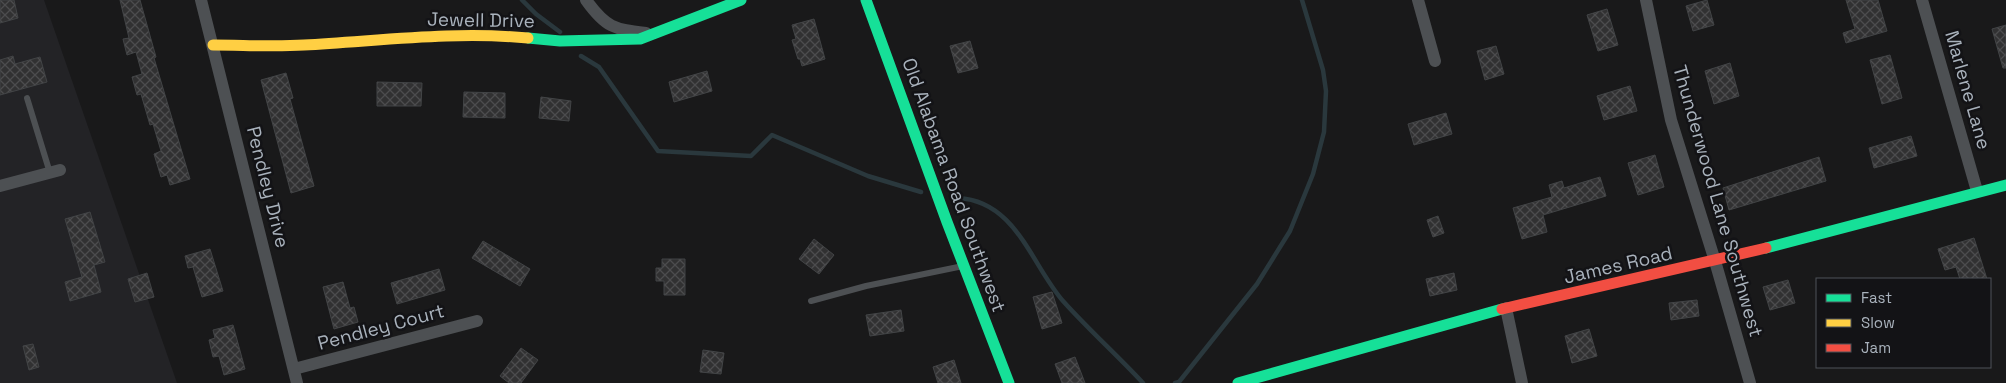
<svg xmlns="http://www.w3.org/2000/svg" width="2006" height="383" viewBox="0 0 2006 383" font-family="'Space Grotesk',sans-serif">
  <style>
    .built { fill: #232326 }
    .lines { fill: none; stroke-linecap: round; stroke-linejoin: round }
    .stream { stroke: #2a383d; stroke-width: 4.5 }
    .building { fill: url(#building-cross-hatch); stroke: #424446 }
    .lane { stroke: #4d5053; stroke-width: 6 }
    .street { stroke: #4d5053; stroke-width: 12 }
    .fast { stroke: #16e098; stroke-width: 11 }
    .slow { stroke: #ffcf43; stroke-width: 11 }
    .jam { stroke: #f24e42; stroke-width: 11 }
    .labels { text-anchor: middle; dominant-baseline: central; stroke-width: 5; stroke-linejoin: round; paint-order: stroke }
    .street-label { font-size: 19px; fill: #a9b2bc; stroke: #131316 }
  </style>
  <defs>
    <pattern id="building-cross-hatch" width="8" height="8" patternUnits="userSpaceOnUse" patternTransform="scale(1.25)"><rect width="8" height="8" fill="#313132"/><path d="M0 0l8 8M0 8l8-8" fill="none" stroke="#4c4c4e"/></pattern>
  </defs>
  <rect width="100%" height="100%" fill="#19191a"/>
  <!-- built -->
  <path class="built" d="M0,0H44L177,383H0Z"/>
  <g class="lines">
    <!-- stream -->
    <path class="stream" d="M522,0L536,14L560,32
      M581,56L599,67L658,151L751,156L772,135L868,176L921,192
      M958,198C1016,201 1031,264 1063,301C1088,329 1117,355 1143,383
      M1175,383L1179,382L1257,284L1290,231L1313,174L1324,132L1326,91L1323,70L1302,0"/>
  </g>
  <!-- building -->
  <path class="building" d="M0,0H14L18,18L0,23Z
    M120,0H140L156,57L154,58L190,179L170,185L167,175L161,177L154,154L161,151L153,124L150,125L141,94L137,95L132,77L142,74L136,52L127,55L123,39L129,38Z
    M1707,0L1714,25L1693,31L1686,6Z
    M1846,0H1878L1887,31L1846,43L1843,33L1855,29Z
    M1607,9L1618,45L1598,51L1587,15Z
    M814,19L825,59L802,66L800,59H798L792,40L796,39L792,25Z
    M2006,25V68H2003L1992,29Z
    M970,41L978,68L958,73L950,46Z
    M1496,46L1504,74L1485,80L1477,51Z
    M1890,55L1902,98L1882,104L1870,60Z
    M13,56L15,64L40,57L47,82L0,95V60Z
    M1730,63L1739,96L1714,104L1705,71Z
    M707,71L712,91L674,102L669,82Z
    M286,73L293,98L290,99L314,186L291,193L261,80Z
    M377,82L422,83L421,106H377Z
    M1630,86L1637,111L1604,120L1597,96Z
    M464,92L505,93V118L463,117Z
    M541,97L571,101L569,121L539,118Z
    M1446,113L1452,134L1414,145L1408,124Z
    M1911,136L1917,156L1874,168L1869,148Z
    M1655,155L1664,187L1638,195L1628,163Z
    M1819,157L1826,181L1729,210L1723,188Z
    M1600,177L1606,196L1543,215L1547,232L1522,239L1513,208L1552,197L1549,185L1562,181L1564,188Z
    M90,212L105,262L94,265L101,292L70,301L65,282L82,277L65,219Z
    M1438,216L1444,233L1433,237L1427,220Z
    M1974,238L1987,279H1960L1956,267L1945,270L1938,249Z
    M814,239L834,255L819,274L799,259Z
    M483,241L530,269L520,286L472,258Z
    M210,249L223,291L202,297L193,267L188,268L185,256Z
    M662,259H685V295H664V281H656V268H662Z
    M439,269L445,290L397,304L391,283Z
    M147,273L154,297L135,302L128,279Z
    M1454,273L1457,290L1430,296L1426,279Z
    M1788,280L1795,303L1770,310L1763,287Z
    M343,282L350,308L354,307L358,322L334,329L323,287Z
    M1052,292L1062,323L1042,329L1033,297Z
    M1697,300L1699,316L1671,320L1669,303Z
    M901,310L904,331L870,336L866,315Z
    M233,325L245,369L224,375L219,356L213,357L209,340L215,338L213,330Z
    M1589,329L1597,356L1572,363L1565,336Z
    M33,344L39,367L29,370L23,346Z
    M521,348L538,360L521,383H509L500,376Z
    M703,350L724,353L721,374L700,372Z
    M1075,357L1085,383H1062L1055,364Z
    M954,360L961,383H938L933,367Z"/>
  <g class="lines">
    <!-- lane -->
    <path class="lane" d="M27,98L50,173
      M811,301L866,286L963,266"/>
    <!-- street -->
    <path class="street" d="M201,0L297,383
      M586,0C606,28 614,29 646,33
      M1418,0L1435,61
      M1646,0L1671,120L1715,261L1750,383
      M1922,0L1977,191
      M0,186L60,170
      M1506,308L1522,383
      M294,369L477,321"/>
    <!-- fast -->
    <path class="fast" d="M866,0L947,222L1009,383
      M528,38L560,41L640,39L741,0
      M1766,248L2006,185
      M1238,383L1502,309"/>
    <!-- slow -->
    <path class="slow" d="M213,45C243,45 274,47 304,45C380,41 453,31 528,38"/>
    <!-- jam -->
    <path class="jam" d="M1502,309L1766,248"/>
  </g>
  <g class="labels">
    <!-- street labels -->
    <g class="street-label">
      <text transform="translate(481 20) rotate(1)">Jewell Drive</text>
      <text transform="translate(1968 90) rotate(74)">Marlene Lane</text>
      <text transform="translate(954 185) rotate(70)">Old Alabama Road Southwest</text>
      <text transform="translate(268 187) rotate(76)">Pendley Drive</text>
      <text transform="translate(1718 201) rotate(74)">Thunderwood Lane Southwest</text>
      <text transform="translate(1618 265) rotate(-13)">James Road</text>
      <text transform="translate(381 327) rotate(-15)">Pendley Court</text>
    </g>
  </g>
  <!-- legend -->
  <rect x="1816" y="278" width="175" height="90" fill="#131316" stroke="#4f5358"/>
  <rect x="1826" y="294" width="25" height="8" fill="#16e098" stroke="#4f5358"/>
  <text x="1861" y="303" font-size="15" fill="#a9b2bc">Fast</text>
  <rect x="1826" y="319" width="25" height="8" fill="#ffcf43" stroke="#4f5358"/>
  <text x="1861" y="328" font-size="15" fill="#a9b2bc">Slow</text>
  <rect x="1826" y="344" width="25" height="8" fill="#f24e42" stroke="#4f5358"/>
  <text x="1861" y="353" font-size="15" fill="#a9b2bc">Jam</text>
</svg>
